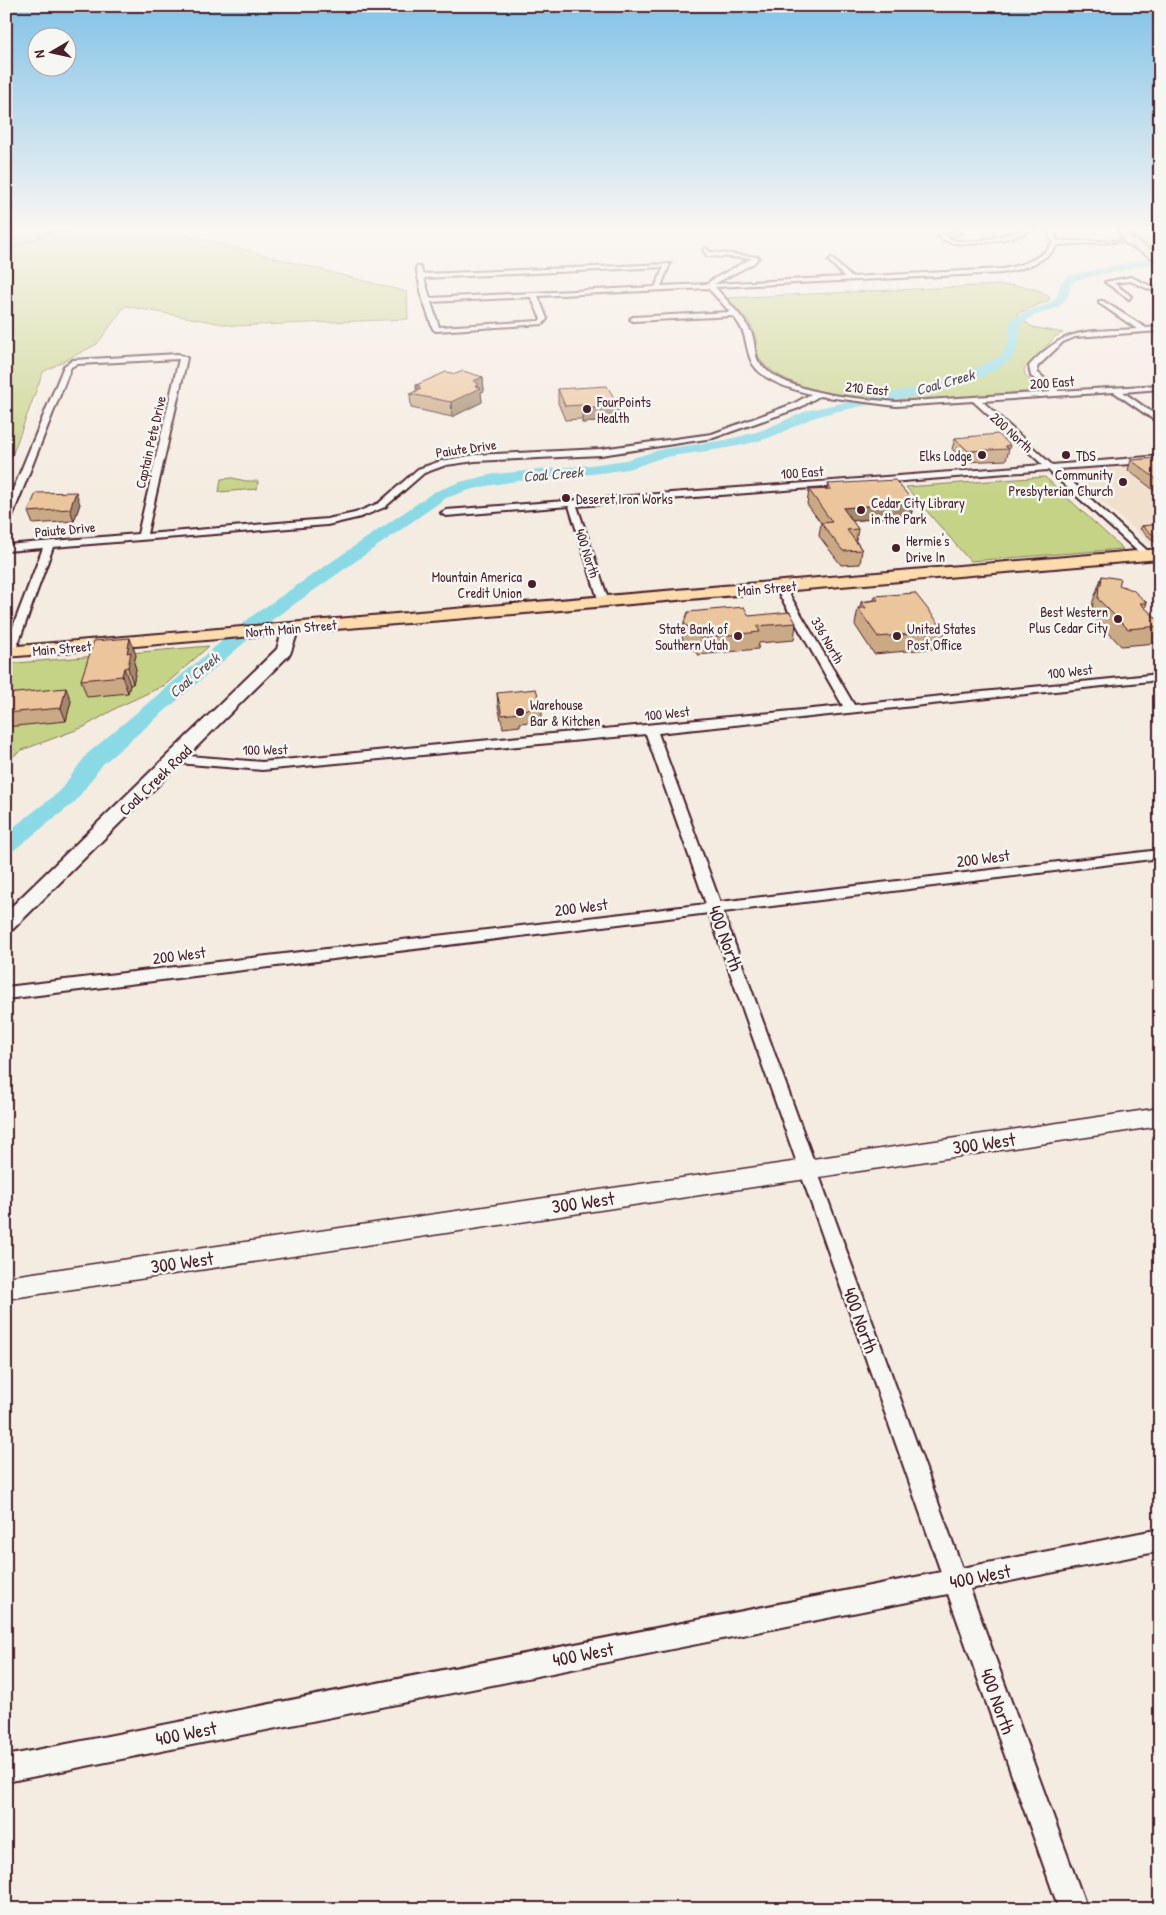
<svg xmlns="http://www.w3.org/2000/svg" width="1166" height="1915" viewBox="0 0 1166 1915" font-family="'Patrick Hand',sans-serif">
  <style>
    .built { fill: #f1e0cc }
    .green { fill: #c5d386; stroke: #887958 }
    .lines { fill: none; stroke-linecap: round; stroke-linejoin: round }
    .stream { stroke: #708f9b; stroke-width: 2 }
    .river { fill: #8adae6; fill-rule: evenodd }
    .minor-casing { stroke: #4a1f2b; stroke-width: 4 }
    .tertiary-casing { stroke: #4a1f2b; stroke-width: 3 }
    .secondary-casing { stroke: #4a1f2b; stroke-width: 4 }
    .primary-casing { stroke: #4a1f2b; stroke-width: 4 }
    .minor { fill: #f6f6f2; fill-rule: evenodd }
    .tertiary { fill: #f6f6f2; fill-rule: evenodd }
    .secondary { fill: #f6f6f2; fill-rule: evenodd }
    .primary { fill: #fcdcac; fill-rule: evenodd }
    .wall { fill: #caa985; stroke: #4a1f2b }
    .shaded-wall { fill: #a48a6c; stroke: #4a1f2b }
    .building { fill: #ebc59b; stroke: #4a1f2b }
    .poi-dot { fill: #4a1f2b; stroke: #f6f6f2; stroke-width: 2 }
    .labels { text-anchor: middle; dominant-baseline: central; stroke-width: 5; stroke-linejoin: round; paint-order: stroke }
    .far-street-label { font-size: 14px; fill: #4a1f2b; stroke: #f6f6f2 }
    .far-poi-label { font-size: 14px; fill: #4a1f2b; stroke: #f6f6f2; text-anchor: start }
    .far-water-label { font-size: 15px; font-style: italic; fill: #5a4e5a; stroke: #f6f6f2 }
    .street-label { font-size: 16px; fill: #4a1f2b; stroke: #f6f6f2 }
    .near-street-label { font-size: 19px; fill: #4a1f2b; stroke: #f6f6f2 }
  </style>
  <rect width="100%" height="100%" fill="#f4ece1"/>
  <filter id="ink" filterUnits="userSpaceOnUse"><feTurbulence type="fractalNoise" baseFrequency=".02" numOctaves="2"/><feDisplacementMap in="SourceGraphic" scale="10" xChannelSelector="R" yChannelSelector="G"/><feConvolveMatrix kernelMatrix="1 2 1 2 8 2 1 2 1" color-interpolation-filters="sRGB"/></filter>
  <g filter="url(#ink)">
    <!-- built -->
    <path class="built" d="M1160,463V546H1153L1066,470Z"/>
    <!-- green -->
    <path class="green" d="M6,228H160L407,292L408,319L234,326L125,306L97,344L43,372L6,472Z
      M1131,228H1160V253C1149,247 1135,241 1131,228Z
      M1000,285C1017,286 1037,285 1050,298L1048,301L1016,314L1032,327L1063,333L1056,336L1024,369L1025,375L1042,390L1038,391C964,396 820,419 762,362C754,354 759,344 755,334C751,322 736,308 727,298Z
      M1045,477L1123,549L970,561L906,487Z
      M232,478L246,481H258L257,489L219,492L221,479Z
      M209,646L165,685L118,707L84,727L22,750L6,761V664Z"/>
    <g class="lines">
      <!-- stream -->
      <path class="stream" d="M6,251L54,231L84,228"/>
      <!-- river -->
      <path class="river" d="M1160,256V262L1076,280L1070,285L1068,297L1059,307L1033,316L1020,325C1020,338 1020,351 1010,360C967,396 873,400 819,416C802,421 787,431 771,437C737,449 702,451 667,457C653,459 641,466 627,469C567,480 503,475 446,498L266,624L103,764L75,802L14,850L6,853V833L59,792L87,754L252,616L434,492L460,482L494,474L591,465L626,460L663,449L726,440L760,431L809,410L941,382L973,370L1001,355L1008,343L1010,321L1025,312L1051,303L1057,296L1060,284L1068,276Z"/>
      <!-- minor casing -->
      <g class="minor-casing">
        <path id="minor" d="M1028,228H1037C1016,239 958,252 938,237L958,230L960,233L946,237C970,249 1004,234 1028,228Z
          M1052,228H1058L1055,235L1058,241H1131L1058,245C1044,263 1023,269 1002,273L715,287C727,301 742,315 751,332C756,342 753,357 761,365C790,395 856,398 896,402L1051,392L1031,376L1029,366C1066,326 1087,332 1137,329L1099,303V301H1103L1146,328L1160,327V331L1075,337L1063,342L1037,367L1038,373L1059,391L1160,385V389L1123,392L1160,418V424L1114,392L982,401L1052,465L1160,456V462L1058,469L1151,554V558H1145L1048,470L577,506L609,602L604,605L599,602L569,506L446,516L441,513L446,510L1043,465L973,401L896,406L819,396L799,408L713,438L601,455L475,461L446,465L424,473L385,507L361,517L327,525L53,547L15,652L6,655V645L43,548L6,551V545L138,534L179,359L77,364L71,367L11,519L6,522V507L64,366L73,360L178,354L187,358L147,534L327,519L355,513L379,503L418,469L441,461L475,455L601,449L712,434L793,404L811,394C792,389 757,380 750,358C744,339 747,333 733,316L633,321L630,319L633,317L730,312L708,288L538,296L547,319L543,324L436,331L433,329L423,300L416,267H420L423,274L670,264L661,286L708,284L710,281L752,258L707,256L703,250L706,248L710,252L759,257L754,263L714,284L845,277L829,261L831,258L851,277L1002,269C1021,266 1041,259 1053,243L1049,235ZM664,267L655,287L430,298L424,278ZM531,297L541,319L539,321L439,327L431,302Z
          M1131,277L1157,289L1158,290L1153,291L1130,281L1114,283L1131,296L1129,299L1105,282Z
          M780,584L785,587L854,705L1160,674V680L658,733L720,902L1160,850V858L723,912L962,1568L1160,1529V1551L970,1589L1087,1909H1059L948,1594L6,1782V1756L941,1572L709,913L6,999V987L706,904L646,734L262,770L177,763L171,759L177,755L262,762L843,706L775,587Z"/>
      </g>
      <!-- tertiary casing -->
      <g class="tertiary-casing">
        <path id="tertiary" d="M1160,1108V1126L6,1299V1277Z"/>
      </g>
      <!-- secondary casing -->
      <g class="secondary-casing">
        <path id="secondary" d="M291,623L299,628L290,654L13,929L6,931V912L277,649L283,628Z"/>
      </g>
      <!-- primary casing -->
      <g class="primary-casing">
        <path id="primary" d="M1117,228H1125L1132,239L1160,255V262L1125,243Z
          M1160,549V559L6,657V647Z"/>
      </g>
      <!-- minor -->
      <use href="#minor" class="minor"/>
      <!-- tertiary -->
      <use href="#tertiary" class="tertiary"/>
      <!-- secondary -->
      <use href="#secondary" class="secondary"/>
      <!-- primary -->
      <use href="#primary" class="primary"/>
    </g>
    <!-- wall -->
    <path class="wall" d="M456,374L483,377L484,391L481,392L482,402L452,417L411,408L410,394L416,391V385Z
      M558,389L619,406V420L582,423V419L565,420L558,403Z
      M955,438L1010,445L1006,460L965,462L952,449Z
      M1160,458V495L1128,470L1131,460Z
      M828,484L914,502L911,515L852,521L858,529L856,541L862,550L860,564L841,565L819,536L821,523L807,504L809,490L827,489Z
      M80,504L74,521L33,524L28,512Z
      M1160,525V542H1155L1140,529L1142,526Z
      M1102,576L1119,585L1147,603L1145,608L1160,622V637L1157,643L1121,646L1092,615L1093,601Z
      M875,596L945,631L940,648L874,654L855,625L858,608H860L861,602L874,600Z
      M749,616L796,623L794,640L759,643L758,649L698,655L682,639L684,623Z
      M136,655L134,663L136,669L133,684L130,685L128,693L87,697L81,680Z
      M497,693L542,708V721L520,723V726L503,728L498,706Z
      M6,694L71,701L66,721L6,727Z"/>
    <!-- shaded-wall -->
    <path class="shaded-wall" d="M483,377L484,391L481,392L482,402L452,417L451,402L473,381Z
      M619,406V420L582,423V409Z
      M76,492L80,504L74,521L70,509Z
      M914,502L911,515L840,522L843,508Z
      M130,638L136,655L134,663L136,669L133,684L128,667L127,653Z
      M124,668L130,685L128,693L122,676Z
      M66,688L71,701L66,721L61,708Z"/>
    <!-- building -->
    <path class="building" d="M463,371L483,377L473,381L479,384L475,386L481,388L451,402L410,394L421,389L416,388L420,386L416,385L446,372L456,374Z
      M607,386L619,406L582,409L583,405L565,406L558,389Z
      M998,434L1010,445L1005,446L1009,449L968,451L955,438Z
      M1160,458V482L1131,460Z
      M895,480L914,502L843,508L858,529L847,530L862,550L843,551L821,523L832,522L809,490L831,489L828,484Z
      M76,492L70,509L28,512L36,493Z
      M1159,524L1160,538H1157L1142,526Z
      M1102,576L1121,579L1119,585L1133,590L1147,603H1140L1160,622V626L1128,629L1098,599L1099,585H1101Z
      M915,593L945,631L878,637L858,608H866L861,602L878,600L875,596Z
      M744,607L749,616L790,612L796,623L757,626L760,632L700,638L684,623L688,612Z
      M130,638L127,653L131,652L128,667L124,668L122,676L81,680L94,641Z
      M66,688L61,708L6,713V694Z
      M536,689L542,708L518,710L519,713L502,715L497,693Z"/>
  </g>
  <!-- sky -->
  <linearGradient id="sky" x2="0" y2="1"><stop stop-color="#82c3e7"/><stop offset="0.46" stop-color="#faf6f2"/><stop offset="1" stop-color="#faf6f2" stop-opacity="0"/></linearGradient>
  <rect width="1166" height="496" fill="url(#sky)"/>
  <!-- markers -->
  <g class="poi-dot">
    <circle cx="587" cy="409" r="5"/>
    <circle cx="982" cy="455" r="5"/>
    <circle cx="1066" cy="455" r="5"/>
    <circle cx="1123" cy="482" r="5"/>
    <circle cx="566" cy="498" r="5"/>
    <circle cx="861" cy="510" r="5"/>
    <circle cx="896" cy="548" r="5"/>
    <circle cx="532" cy="584" r="5"/>
    <circle cx="1118" cy="619" r="5"/>
    <circle cx="738" cy="636" r="5"/>
    <circle cx="897" cy="636" r="5"/>
    <circle cx="520" cy="712" r="5"/>
  </g>
  <g class="labels">
    <!-- far-street labels -->
    <g class="far-street-label">
      <text transform="translate(1052 382) rotate(-4)">200 East</text>
      <text transform="translate(867 388) rotate(6)">210 East</text>
      <text transform="translate(1012 432) rotate(42)">200 North</text>
      <text transform="translate(150 442) rotate(-77)">Captain Pete Drive</text>
      <text transform="translate(466 448) rotate(-8)">Paiute Drive</text>
      <text transform="translate(802 472) rotate(-4)">100 East</text>
      <text transform="translate(65 529) rotate(-5)">Paiute Drive</text>
      <text transform="translate(588 553) rotate(72)">400 North</text>
      <text transform="translate(767 588) rotate(-5)">Main Street</text>
      <text transform="translate(291 628) rotate(-5)">North Main Street</text>
      <text transform="translate(828 640) rotate(60)">336 North</text>
      <text transform="translate(62 648) rotate(-5)">Main Street</text>
      <text transform="translate(1070 671) rotate(-6)">100 West</text>
      <text transform="translate(667 713) rotate(-6)">100 West</text>
      <text transform="translate(265 749) rotate(-1)">100 West</text>
    </g>
    <!-- far-poi labels -->
    <g class="far-poi-label">
      <text x="597" y="401">FourPoints<tspan x="597" dy="16">Health</tspan></text>
      <text x="972" y="455" text-anchor="end">Elks Lodge</text>
      <text x="1076" y="455">TDS</text>
      <text x="1113" y="474" text-anchor="end">Community<tspan x="1113" dy="16">Presbyterian Church</tspan></text>
      <text x="576" y="498">Deseret Iron Works</text>
      <text x="871" y="502">Cedar City Library<tspan x="871" dy="16">in the Park</tspan></text>
      <text x="906" y="540">Hermie's<tspan x="906" dy="16">Drive In</tspan></text>
      <text x="522" y="576" text-anchor="end">Mountain America<tspan x="522" dy="16">Credit Union</tspan></text>
      <text x="1108" y="611" text-anchor="end">Best Western<tspan x="1108" dy="16">Plus Cedar City</tspan></text>
      <text x="728" y="628" text-anchor="end">State Bank of<tspan x="728" dy="16">Southern Utah</tspan></text>
      <text x="907" y="628">United States<tspan x="907" dy="16">Post Office</tspan></text>
      <text x="530" y="704">Warehouse<tspan x="530" dy="16">Bar &amp; Kitchen</tspan></text>
    </g>
    <!-- far-water labels -->
    <g class="far-water-label">
      <text transform="translate(945 382) rotate(-16)">Coal Creek</text>
      <text transform="translate(553 474) rotate(-5)">Coal Creek</text>
      <text transform="translate(194 675) rotate(-40)">Coal Creek</text>
    </g>
    <!-- street labels -->
    <g class="street-label">
      <text transform="translate(155 780) rotate(-44)">Coal Creek Road</text>
      <text transform="translate(983 858) rotate(-7)">200 West</text>
      <text transform="translate(581 907) rotate(-7)">200 West</text>
      <text transform="translate(179 955) rotate(-7)">200 West</text>
    </g>
    <!-- near-street labels -->
    <g class="near-street-label">
      <text transform="translate(726 938) rotate(70)">400 North</text>
      <text transform="translate(984 1143) rotate(-8)">300 West</text>
      <text transform="translate(583 1202) rotate(-8)">300 West</text>
      <text transform="translate(182 1262) rotate(-8)">300 West</text>
      <text transform="translate(861 1320) rotate(70)">400 North</text>
      <text transform="translate(980 1576) rotate(-11)">400 West</text>
      <text transform="translate(583 1654) rotate(-11)">400 West</text>
      <text transform="translate(998 1701) rotate(70)">400 North</text>
      <text transform="translate(186 1733) rotate(-11)">400 West</text>
    </g>
  </g>
  <!-- margin -->
  <rect width="1166" height="1915" fill="none" stroke="#f6f6f2" stroke-width="25"/>
  <rect x="12" y="12" width="1141" height="1890" fill="none" stroke="#4a1f2b" stroke-width="2" filter="url(#ink)"/>
  <!-- north arrow -->
  <g transform="translate(52 52) rotate(261)"><circle r="24" fill="#f6f6f2" stroke="#b1a0a2"/>
  <path d="M0-4L9 19L0 12L-9 19Z" fill="#4a1f2b"/>
  <text y="-8" font-size="14" font-weight="bold" text-anchor="middle" fill="#4a1f2b">N</text>
  </g>
</svg>
